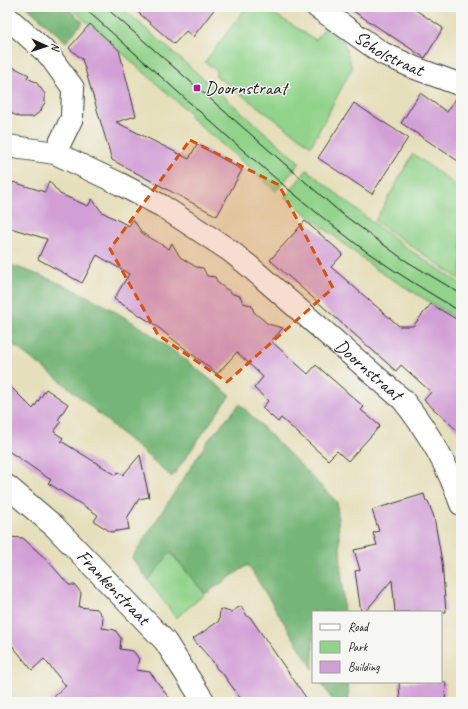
<svg xmlns="http://www.w3.org/2000/svg" width="468" height="709" viewBox="0 0 468 709" font-family="Caveat,sans-serif">
  <style>
    .green { fill: #91d38b; stroke: #567854 }
    .forest { fill: #74b577; stroke: #48684a }
    .building { fill: #d19fd5 }
    .lines { fill: none; stroke-linecap: round; stroke-linejoin: round }
    .street-casing { stroke: #3a3934; stroke-width: 24 }
    .street { stroke: #fff; stroke-width: 22 }
    .tram { stroke: #1c1c1c; stroke-width: 1 }
    .marked { fill: #d4530e; fill-opacity: 0.2; stroke: #d4530e; stroke-width: 3; stroke-dasharray: 8 5; stroke-linejoin: round }
    .poi-dot { fill: #b5179e; stroke: #f6f6f2; stroke-width: 1.5 }
    .labels { text-anchor: middle; dominant-baseline: central; stroke-width: 3; stroke-linejoin: round; paint-order: stroke }
    .street-label { font-size: 19px; fill: #1c1c1c; stroke: #f6f6f2 }
    .poi-label { font-size: 19px; fill: #1c1c1c; stroke: #f6f6f2; text-anchor: start }
  </style>
  <rect width="100%" height="100%" fill="#f6f6f2"/>
  <filter id="ink" filterUnits="userSpaceOnUse"><feTurbulence type="fractalNoise" baseFrequency=".025" numOctaves="2"/><feDisplacementMap in="SourceGraphic" scale="8" xChannelSelector="R" yChannelSelector="G"/><feConvolveMatrix kernelMatrix="1 2 1 2 8 2 1 2 1" color-interpolation-filters="sRGB"/></filter>
  <filter id="wash" filterUnits="userSpaceOnUse"><feTurbulence type="fractalNoise" baseFrequency=".012" numOctaves="4" result="noise"/><feDisplacementMap in="SourceGraphic" scale="16" xChannelSelector="R" yChannelSelector="G"/><feGaussianBlur stdDeviation="0.9" result="paint"/><feColorMatrix in="noise" values="0 0 0 0 0 0 0 0 0 0 0 0 0 0 0 0 0 1.4 0 .05"/><feComposite in="paint" operator="in"/></filter>
  <g filter="url(#wash)">
    <rect width="100%" height="100%" fill="#e6dfbb"/>
    <!-- green -->
    <path class="green" d="M70,7H121L300,163L276,191L189,116L191,114Z
      M246,7H263L316,40L327,25L341,35L352,68L311,146L216,76V70L205,62Z
      M413,154L461,189V280L375,221Z
      M307,170L395,240L461,284V321L377,270L285,197Z
      M170,552L205,594L176,618L148,580Z"/>
    <!-- forest -->
    <path class="forest" d="M27,7H66L83,22L66,42Z
      M7,264C49,277 92,296 129,320C165,342 197,370 230,395L172,477L62,382L7,340Z
      M240,404L337,502L344,612H313V669L248,565L205,594L171,552L148,580L132,558L209,439Z
      M321,682H348L349,702H334Z"/>
    <g id="blocks">
      <!-- building -->
      <path class="building" d="M132,7H216L193,37L186,31L174,44Z
        M347,7H411L443,28L425,58Z
        M90,24L119,50L122,62L136,116L116,122L189,159L197,144L242,170L217,216L112,160L82,59L69,48Z
        M7,64L29,75L27,78L36,82L45,94V103L42,107L41,111L33,117H19L7,111Z
        M420,93L447,112L457,97H461V163L401,123Z
        M354,103L408,138L372,194L318,158Z
        M49,181L60,194L88,206L92,199L102,212L129,226L133,219L142,233L169,249L172,243L180,257L196,267L203,268L207,276L215,277L218,283L233,294L240,296L243,303L251,305L254,312L268,324L283,328L271,341L308,374L316,365L364,407L361,410L380,426L348,461L337,451L328,460L281,418L278,422L262,408L268,401L254,388L263,377L237,352L217,374L155,325L114,299L129,274L97,255L82,283L38,259L47,239L7,227V185L11,186L13,182L45,192Z
        M305,221L343,254L331,267L399,326H413L431,304L461,322V434L424,400L431,392L401,365L396,371L270,260Z
        M7,383L33,409L46,389L68,404L58,420L61,422L54,432L63,438L61,441L116,475L118,472L123,475L140,455L149,497L139,499L127,518L129,529L111,532L94,521L98,515L48,483L51,480L7,450Z
        M424,494L426,501H428L434,517L442,562L446,612H395L392,580L365,612H361L355,571L360,570L354,550L377,545L373,533L379,531L372,510Z
        M7,537L23,538L48,561L69,585H75L81,593L79,607L97,609L103,617L102,628L115,630L121,638L120,649L133,651L139,659L136,670L150,672L172,702H48L66,686L44,659L32,670L7,639Z
        M241,606L248,617H250L309,702H243L223,674L217,669L214,663L193,639L219,621L220,609L231,612Z
        M399,682H446L445,702H400Z"/>
    </g>
  </g>
  <g filter="url(#ink)">
    <use href="#blocks" fill-opacity="0" stroke="#3a3934" stroke-width="1"/>
    <g class="lines">
      <!-- street casing -->
      <g class="street-casing">
        <g id="street">
          <path id="s1" d="M317,7L382,53L415,68L461,85"/>
          <path d="M7,17L49,55L73,88L72,118L55,153"/>
          <path id="s2" d="M7,146L55,153L120,184L162,206L229,250L249,266L403,400C428,431 448,466 461,504"/>
          <path id="s3" d="M7,486L54,526L165,641L204,702"/>
        </g>
      </g>
      <!-- street -->
      <use href="#street" class="street"/>
      <!-- tram -->
      <path class="tram" d="M83,7C173,86 260,170 355,243C388,268 425,290 461,312
        M105,7L341,213L403,259L461,294"/>
    </g>
  </g>
  <!-- marked area -->
  <path class="marked" d="M190,140L279,185L333,288L227,382L158,335L110,249Z"/>
  <!-- markers -->
  <rect class="poi-dot" x="193" y="84" width="8" height="8" rx="2"/>
  <g class="labels">
    <!-- street labels -->
    <g class="street-label">
      <text stroke="none"><textPath href="#s1" startOffset="86">Scholstraat</textPath></text>
      <text stroke="none"><textPath href="#s2" startOffset="432">Doornstraat</textPath></text>
      <text stroke="none"><textPath href="#s3" startOffset="147">Frankenstraat</textPath></text>
    </g>
    <!-- poi labels -->
    <g class="poi-label">
      <text x="205" y="88">Doornstraat</text>
    </g>
  </g>
  <!-- margin -->
  <rect width="468" height="709" fill="none" stroke="#f6f6f2" stroke-width="24"/>
  <!-- legend -->
  <rect x="312" y="611" width="130" height="72" fill="#f6f6f2" stroke="#9f9f9c"/>
  <rect x="320" y="624" width="20" height="6" fill="#ffffff" stroke="#9f9f9c"/>
  <text x="348" y="631" font-size="12" fill="#1c1c1c">Road</text>
  <rect x="320" y="641" width="20" height="12" fill="#91d38b" stroke="#9f9f9c"/>
  <text x="348" y="651" font-size="12" fill="#1c1c1c">Park</text>
  <rect x="320" y="661" width="20" height="12" fill="#d19fd5" stroke="#9f9f9c"/>
  <text x="348" y="671" font-size="12" fill="#1c1c1c">Building</text>
  <!-- north arrow -->
  <g transform="translate(46 46) rotate(93)" stroke="#f6f6f2" stroke-width="3" paint-order="stroke">
  <path d="M0-3L7 15L0 10L-7 15Z" fill="#1c1c1c"/>
  <text y="-6" font-size="11" font-weight="bold" text-anchor="middle" fill="#1c1c1c">N</text>
  </g>
</svg>
